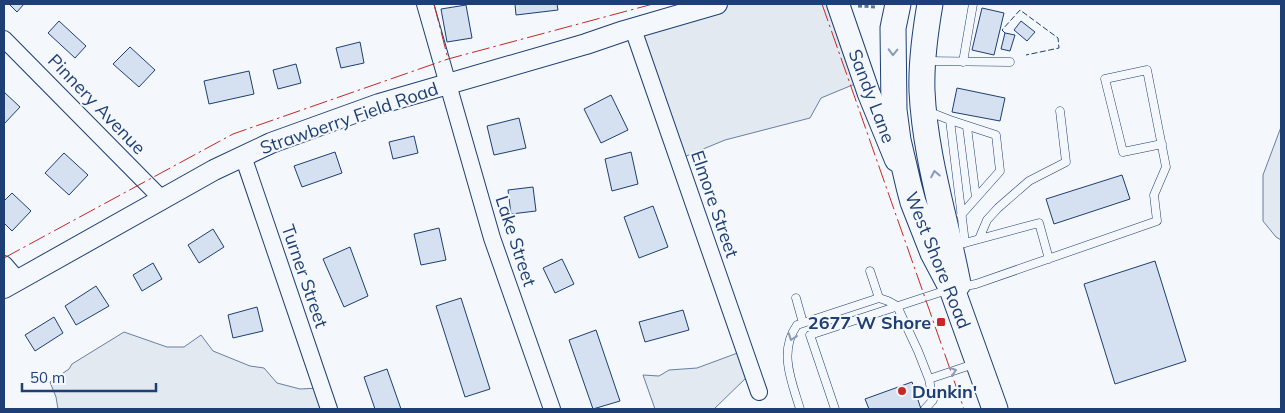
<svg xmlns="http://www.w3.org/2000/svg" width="1285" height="413" viewBox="0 0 1285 413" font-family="Mulish,sans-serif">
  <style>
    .green { fill: #e3e9f0; stroke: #687fa3 }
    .building { fill: #d5e0f0; stroke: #1d3f73 }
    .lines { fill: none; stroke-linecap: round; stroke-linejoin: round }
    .service-casing { stroke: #1d3f73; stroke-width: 9 }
    .minor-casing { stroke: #1d3f73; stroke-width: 18 }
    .tertiary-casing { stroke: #1d3f73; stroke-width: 22 }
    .secondary-casing { stroke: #1d3f73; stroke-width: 24 }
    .primary-casing { stroke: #1d3f73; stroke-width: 27 }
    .path { stroke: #5e769c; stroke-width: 3; stroke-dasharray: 4 2.5; stroke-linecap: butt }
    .service { stroke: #f4f7fb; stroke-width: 8 }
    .minor { stroke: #f4f7fb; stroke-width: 16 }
    .tertiary { stroke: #f4f7fb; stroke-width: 20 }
    .secondary { stroke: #f4f7fb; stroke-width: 22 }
    .primary { stroke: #f4f7fb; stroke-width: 25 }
    .fence { stroke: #1d3f73; stroke-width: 1; stroke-dasharray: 6 2.5; stroke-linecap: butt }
    .power { stroke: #c62828; stroke-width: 1; stroke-dasharray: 18 4 2.5 4; stroke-linecap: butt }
    .oneway { stroke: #889bb7 }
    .poi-dot { fill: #c62828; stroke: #f4f7fb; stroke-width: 2 }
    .labels { text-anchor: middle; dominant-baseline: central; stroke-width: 4; stroke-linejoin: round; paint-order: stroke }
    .street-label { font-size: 18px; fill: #1d3f73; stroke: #f4f7fb }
    .poi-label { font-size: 18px; font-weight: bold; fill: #1d3f73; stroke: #f4f7fb; text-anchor: end }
  </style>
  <rect width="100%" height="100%" fill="#f4f7fb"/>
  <!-- green -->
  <path class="green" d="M711,4H844L862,81L821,98L810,118L725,140L679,159L633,30Z
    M1281,127V240L1276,237L1263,221V175Z
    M124,332L167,347H184L201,335L213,351L250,366L264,368L277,383L300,389L320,388L329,407L340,409H58L56,397L50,382L69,369L72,364Z
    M743,351L748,376L714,409H655L643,375L659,376L669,370L697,368Z"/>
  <!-- building -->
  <path class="building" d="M9,4H24L17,12Z
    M515,4H557L558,10L516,15Z
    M466,5L472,38L447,42L441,9Z
    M982,8L1004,13L994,55L972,50Z
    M59,21L86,46L75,58L48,33Z
    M1021,21L1035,32L1027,41L1014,30Z
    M1005,33L1015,35L1010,51L1001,49Z
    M360,42L364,63L341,68L336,48Z
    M130,47L155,70L139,87L113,64Z
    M296,64L301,83L278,89L273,70Z
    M249,71L254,94L209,104L204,81Z
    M957,88L1005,98L1000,121L952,112Z
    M4,92L20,107L4,124Z
    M611,95L628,130L601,143L584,109Z
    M519,118L526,148L494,155L487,126Z
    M414,136L418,153L393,159L389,142Z
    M335,152L342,173L302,187L294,166Z
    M631,152L638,184L612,191L605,159Z
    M64,153L88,175L69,195L45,173Z
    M1122,175L1130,199L1054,224L1046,199Z
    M533,187L536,211L511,214L508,190Z
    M12,193L31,211L12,231L4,223V201Z
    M653,206L668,247L639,258L624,217Z
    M439,228L446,260L421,265L414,234Z
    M213,229L224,247L199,263L188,245Z
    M350,247L368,296L344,307L323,259Z
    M562,259L574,284L555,293L543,268Z
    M1155,261L1186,361L1115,384L1084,284Z
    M153,263L162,279L142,291L133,275Z
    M96,286L109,306L76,325L65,306Z
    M461,298L490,389L465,397L436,306Z
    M257,307L263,331L233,338L228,315Z
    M683,310L689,330L645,342L639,322Z
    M54,317L63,333L35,351L25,335Z
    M596,330L620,401L593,409L569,340Z
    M387,369L401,409H375L364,377Z
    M912,382L921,409H869L865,399Z"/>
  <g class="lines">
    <!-- service casing -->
    <g class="service-casing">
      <path id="service" d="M925,61L1010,62
        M963,62L973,4
        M927,111L950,120L965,243
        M950,120L996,135L1000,171L961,215
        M967,127L976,198
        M979,239L987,220L998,208L1029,181L1066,162L1060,111
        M961,244L1039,223L1049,259
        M870,271L879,298
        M960,287L976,284L1157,221L1154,195L1166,167L1147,70L1105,79L1123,152L1162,144
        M796,298L803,323
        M929,379L974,364
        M800,409C792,382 778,352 797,325L879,298L888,301L897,306L918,351L929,379L933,400L925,409
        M835,409L810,335L950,289"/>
    </g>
    <!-- minor casing -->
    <g class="minor-casing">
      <path id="minor" d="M425,4L492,238L552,409
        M633,29L759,392
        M4,39L161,198
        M243,156L329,409
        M4,264L18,280"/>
    </g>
    <!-- tertiary casing -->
    <g class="tertiary-casing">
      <path id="tertiary" d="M4,288L214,170L271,143L379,104L586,44L624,31L717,4"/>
    </g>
    <!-- secondary casing -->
    <g class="secondary-casing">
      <path id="secondary" d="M838,4L869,94L896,160"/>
    </g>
    <!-- primary casing -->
    <g class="primary-casing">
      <path id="primary" d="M898,4L893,28L894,110L898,140L909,187L913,202L933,253L952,289L995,409
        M930,4C925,33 921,62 922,91C925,157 946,220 958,284"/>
    </g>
    <!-- path -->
    <path class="path" d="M858,6L877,7"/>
    <!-- service -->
    <use href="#service" class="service"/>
    <!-- minor -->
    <use href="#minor" class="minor"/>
    <!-- tertiary -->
    <use href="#tertiary" class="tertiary"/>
    <!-- secondary -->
    <use href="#secondary" class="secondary"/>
    <!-- primary -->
    <use href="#primary" class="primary"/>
    <!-- fence -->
    <path class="fence" d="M1005,33L1002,30L1020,10L1058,38L1059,48L1026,55"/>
    <!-- power -->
    <path class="power" d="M434,4L448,59
      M822,4L964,409
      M4,258L233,134L448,59L653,4"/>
  </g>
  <!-- one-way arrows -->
  <defs><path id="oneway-chevron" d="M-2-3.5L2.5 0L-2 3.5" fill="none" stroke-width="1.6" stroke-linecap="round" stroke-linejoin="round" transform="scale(1.25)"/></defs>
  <g class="oneway">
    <use href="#oneway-chevron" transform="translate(893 52) rotate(91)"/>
    <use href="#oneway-chevron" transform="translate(935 174) rotate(-101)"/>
    <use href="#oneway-chevron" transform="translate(792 337) rotate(110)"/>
    <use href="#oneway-chevron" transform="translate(953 371) rotate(-18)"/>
  </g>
  <!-- markers -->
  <g class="poi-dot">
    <rect x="936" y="317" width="10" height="10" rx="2.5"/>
    <circle cx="902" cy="391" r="5"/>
  </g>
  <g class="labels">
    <!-- street labels -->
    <g class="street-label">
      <text transform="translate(872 96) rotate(69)">Sandy Lane</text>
      <text transform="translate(97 104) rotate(46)">Pinnery Avenue</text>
      <text transform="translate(349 118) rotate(-19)">Strawberry Field Road</text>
      <text transform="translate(715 204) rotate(71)">Elmore Street</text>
      <text transform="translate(516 241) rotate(72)">Lake Street</text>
      <text transform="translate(938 260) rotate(68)">West Shore Road</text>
      <text transform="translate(305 276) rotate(71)">Turner Street</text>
    </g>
    <!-- poi labels -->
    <g class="poi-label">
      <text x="931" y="322">2677 W Shore</text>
      <text x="912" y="391" text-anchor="start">Dunkin'</text>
    </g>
  </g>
  <!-- border -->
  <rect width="1285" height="413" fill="none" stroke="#1d3f73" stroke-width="10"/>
  <!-- scale -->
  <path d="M22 383v8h134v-8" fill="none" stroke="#1d3f73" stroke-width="2.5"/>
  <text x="30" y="383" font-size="15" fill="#1d3f73" stroke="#f4f7fb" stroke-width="4" paint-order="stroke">50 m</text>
</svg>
